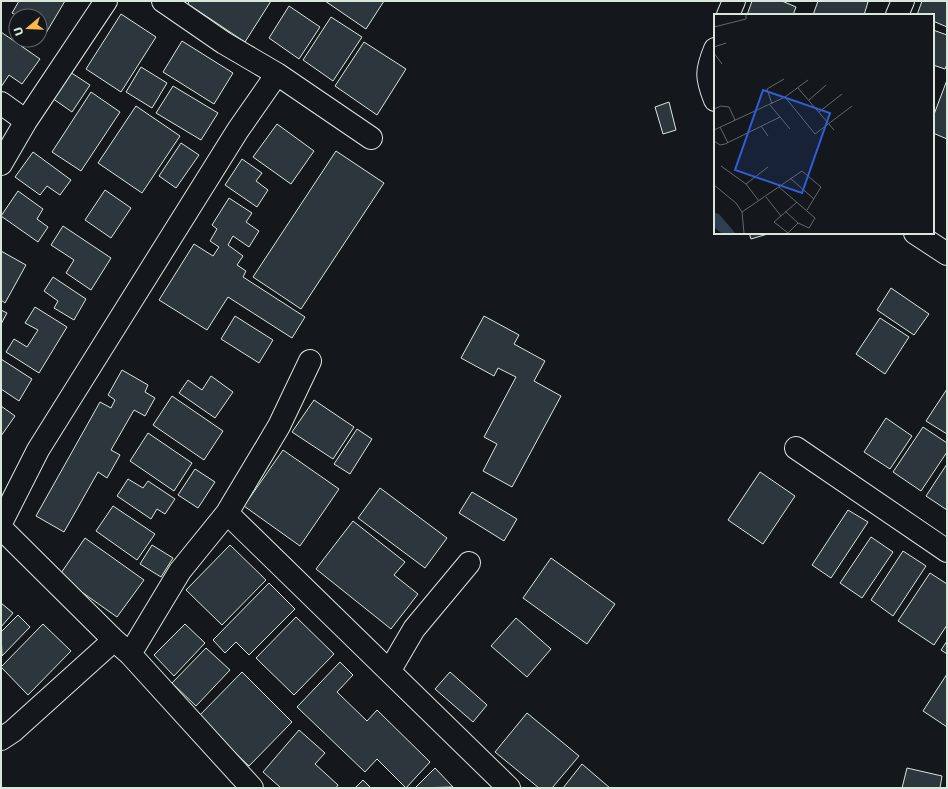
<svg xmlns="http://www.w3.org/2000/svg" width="948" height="789" viewBox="0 0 948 789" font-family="'DejaVu Sans',sans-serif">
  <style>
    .building { fill: #2c363c; stroke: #d8e6dc }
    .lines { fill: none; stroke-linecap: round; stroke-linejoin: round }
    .minor-casing { stroke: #d8e6dc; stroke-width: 24 }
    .minor { stroke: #14181c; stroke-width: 22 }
    .inset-road { fill: none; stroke: #626a69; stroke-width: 1 }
    .view { fill: #305dd8; fill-opacity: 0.15; stroke: #305dd8; stroke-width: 2 }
    .inset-edge { fill: none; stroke: #d8e6dc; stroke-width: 2 }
  </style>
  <rect width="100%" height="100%" fill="#14181c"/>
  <!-- building -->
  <path class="building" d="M19,1H65L46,33L40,30V16H18L12,13Z
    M189,1H271L245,42L188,4Z
    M325,1H384L366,29Z
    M752,1H782L796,7L793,15H747Z
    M818,1H865L868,2L864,15H813Z
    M922,1H947V27L933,21V15H917Z
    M289,6L320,27L299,59L269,38Z
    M121,14L156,37L121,92L86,69Z
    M331,17L362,37L333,81L303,60Z
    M933,30L947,35V64L945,69L933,65Z
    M1,32L40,59L22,84L9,75L1,87Z
    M182,41L233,73L214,104L163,72Z
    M364,42L406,69L377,115L335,86Z
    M141,67L167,83L152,108L126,92Z
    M70,72L90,85L72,112L52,98Z
    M947,80V139L933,133V117Z
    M173,86L218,113L201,140L156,113Z
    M91,92L120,112L81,171L52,152Z
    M669,102L676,130L663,134L655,107Z
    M136,106L180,136L142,193L98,163Z
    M277,124L314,151L291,184L253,157Z
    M181,143L199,155L176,188L159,176Z
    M336,151L384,183L301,309L253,277Z
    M33,152L71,180L60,195L47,186L40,195L15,177Z
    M242,159L262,173L256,181L268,190L257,207L225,185Z
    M105,190L131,208L111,238L85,220Z
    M18,191L43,209L37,219L48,227L38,242L1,216Z
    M229,198L252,213L246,222L259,231L249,247L233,236L228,245L243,256L237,265L246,271L243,277L305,317L292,338L228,297L207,330L159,300L194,244L213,256L219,247L210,241L217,229L212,225Z
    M63,226L111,258L91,290L66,273L74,260L51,245Z
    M749,233H771L751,239Z
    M1,251L26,265L5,303L1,300Z
    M53,277L86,299L74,320L54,308L58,301L44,291Z
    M891,288L929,314L914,335L877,310Z
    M35,307L67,327L39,373L6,352L14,339L27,347L38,330L25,323Z
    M1,310L7,313L1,324Z
    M235,316L273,340L259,363L221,339Z
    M484,316L519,335L514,344L545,361L534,381L561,396L512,487L483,471L497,444L484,437L516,377L498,368L494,376L461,358Z
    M880,318L909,337L885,374L856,354Z
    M1,359L32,379L19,401L1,389Z
    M122,370L148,385L145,392L155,398L145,416L134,410L111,450L120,455L107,478L98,472L64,532L36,516L100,402L111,408L115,400L108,395Z
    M211,376L233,392L215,418L179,393L188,380L202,390Z
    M947,389V434L926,421Z
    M172,396L223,431L204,460L153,425Z
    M314,400L354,427L333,459L292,432Z
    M1,406L15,416L1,436Z
    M886,418L912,436L890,469L864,452Z
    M923,427L947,443V452L921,491L893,472Z
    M357,429L372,439L350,474L334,464Z
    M148,433L192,463L174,491L130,461Z
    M283,450L339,489L300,546L244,506Z
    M947,464V510L926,496Z
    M195,469L215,482L198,508L178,495Z
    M760,472L795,496L763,544L728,520Z
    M128,479L143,488L148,481L175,499L165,514L157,509L151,519L117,496Z
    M380,488L447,538L425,568L358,518Z
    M472,492L517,519L504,541L459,513Z
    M113,506L155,534L137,560L96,531Z
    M848,510L868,522L831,578L812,565Z
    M353,521L405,562L394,575L418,594L391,629L316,569Z
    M871,537L893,552L862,598L840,583Z
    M85,538L144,580L117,617L59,576Z
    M152,545L173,558L161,577L140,564Z
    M230,545L266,580L222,625L186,590Z
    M903,551L926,566L893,616L871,600Z
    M551,558L615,604L587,644L523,598Z
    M930,573L947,584V625L934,645L898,621Z
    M269,583L295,609L249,655L236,642L225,653L213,640Z
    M1,603L13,613L1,627Z
    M18,615L30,627L2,656L1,632Z
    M296,617L334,654L294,695L256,658Z
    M516,618L551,649L527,677L491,646Z
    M43,624L71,651L28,695L1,667Z
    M185,624L205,643L174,676L154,655Z
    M947,641V654L941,650Z
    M206,648L230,670L196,706L172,683Z
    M340,662L353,675L337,692L367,721L377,710L430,762L406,788L377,759L365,772L297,707Z
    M242,672L292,722L249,766L198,717Z
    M450,672L487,705L473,722L435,689Z
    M947,674V727L923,711Z
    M527,713L579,756L552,788H539L495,752Z
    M299,730L325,753L315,764L338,785L336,788H281L263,772Z
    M582,764L610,788H563Z
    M435,768L453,787L415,788Z
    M907,768L942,776L940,788H902Z
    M363,780L371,788H355Z"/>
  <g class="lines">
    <!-- minor casing -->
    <g class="minor-casing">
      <path id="minor" d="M728,15L734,1
        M897,15L903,1
        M715,49C706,71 706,77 715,100
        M277,74L371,138
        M1,103L26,121
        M1,164L26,121L106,1
        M915,233L947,254
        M796,448L947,551
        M227,513L509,788
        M1,523L38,450L238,130L277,74L224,43L163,1
        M1,528L114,640L130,654L252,788
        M130,654L180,571L227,513L279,426L310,361
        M390,670L414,629L469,563
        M1,739L13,731L114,640"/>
    </g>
    <!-- minor -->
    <use href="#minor" class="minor"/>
  </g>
  <!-- overview -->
  <g transform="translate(714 14)">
    <rect width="220" height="220" fill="#14181c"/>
    <path d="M0,198L5,200L21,219H7L0,213Z" fill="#2f3f4d"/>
    <path class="inset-road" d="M0,13L32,5V1M0,33L12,29M0,39L8,50M84,74L120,116M71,83L101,120L138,92M95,86L112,71M58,90L53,75L70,65M56,91L76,115M0,95L7,92L15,93L21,106M105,98L128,80M47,112L54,122M6,113L14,129M0,116L71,83L94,66M0,127L6,131L11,130L66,103M7,152L32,170L45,187M76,164L100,185M32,170L54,153M0,171L22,189L28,198L30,219M65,173L101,204L95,214L84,209M52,183L67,202L83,188M28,198L88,157L107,173L93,196M67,202L60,208L74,219L84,209L71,197"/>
    <path class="view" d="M49,76L116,99L88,179L21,156Z"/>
    <rect width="220" height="220" class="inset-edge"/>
  </g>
  <!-- border -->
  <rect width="948" height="789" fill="none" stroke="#d8e6dc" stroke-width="4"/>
  <!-- north arrow -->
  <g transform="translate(28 28) rotate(251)"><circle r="19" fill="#14181c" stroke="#626a69"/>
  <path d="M0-3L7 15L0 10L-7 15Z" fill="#ffb74d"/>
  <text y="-6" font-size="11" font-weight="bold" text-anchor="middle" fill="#d8e6dc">U</text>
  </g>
</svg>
